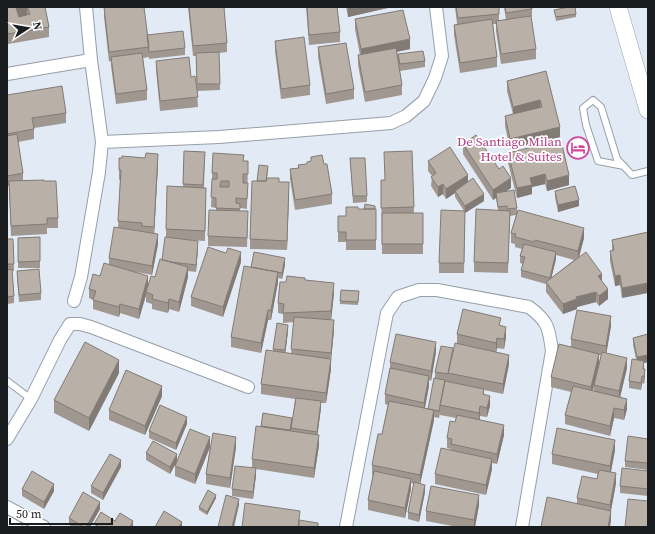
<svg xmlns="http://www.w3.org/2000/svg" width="655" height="534" viewBox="0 0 655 534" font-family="'Source Serif 4',serif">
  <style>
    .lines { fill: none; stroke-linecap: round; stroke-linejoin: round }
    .lane-casing { stroke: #969fa8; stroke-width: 8 }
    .street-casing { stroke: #969fa8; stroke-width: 14 }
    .secondary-casing { stroke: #969fa8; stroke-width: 18 }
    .lane { stroke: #fff; stroke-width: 6 }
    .street { stroke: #fff; stroke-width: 12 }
    .secondary { stroke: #fff; stroke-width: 17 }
    .wall { fill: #9f9790; fill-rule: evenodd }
    .shaded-wall { fill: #827b75 }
    .building { fill: #b9b0a7; stroke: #827b75; fill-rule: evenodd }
    .labels { text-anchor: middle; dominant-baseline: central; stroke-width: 3.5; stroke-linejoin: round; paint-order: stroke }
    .hotel-label { font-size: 13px; fill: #b23c85; stroke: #fff; text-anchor: end }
  </style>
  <rect width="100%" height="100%" fill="#e2ebf5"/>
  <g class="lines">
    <!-- lane casing -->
    <g class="lane-casing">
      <path id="lane" d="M624,166L598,161L586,125L583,108L593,100L601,107L617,159L632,175L648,171
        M7,381L31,399"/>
    </g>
    <!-- street casing -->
    <g class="street-casing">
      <path id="street" d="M7,74L91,60
        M102,142L219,137L391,123L406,116L424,101L435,78L442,56L436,7
        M74,301L81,277L99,172L102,142L91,60L86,7
        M7,439L31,399L60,340L70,324H80L91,327L248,387
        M7,507L44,527
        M7,522L16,527
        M346,527L387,313L398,297L419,290H437L529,307C548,321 549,328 552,351L522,527"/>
    </g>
    <!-- secondary casing -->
    <g class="secondary-casing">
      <path id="secondary" d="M618,7L648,110"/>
    </g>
    <!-- lane -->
    <use href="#lane" class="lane"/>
    <!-- street -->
    <use href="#street" class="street"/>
    <!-- secondary -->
    <use href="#secondary" class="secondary"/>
  </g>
  <!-- wall -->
  <path class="wall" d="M7,7H45L49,27V37L8,44L7,39Z
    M104,7L147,35L185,48V55L149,59V55V57L143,58L147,90V100L116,104L111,66V61L109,62L104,17Z
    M188,7H224L227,43V52L219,53L220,90L197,91L198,107L160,111L156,70V61L191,77L197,90L196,56H193Z
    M306,7H337L340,32V42L309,45Z
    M346,7H392L348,17Z
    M455,7H499V21L506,20L504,7L532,9V16L515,18L536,49V59L501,64L496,31V24H493L497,57V67L460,73L454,35V25L457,24Z
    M554,10L576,14V17L556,21Z
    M355,19L410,49L397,52L398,61V54L425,61V67L400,71L402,85V95L365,102L358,65V55H360L355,29Z
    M275,41L310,85V95L281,99L275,51Z
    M318,47L354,89V99L326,104L318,57Z
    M546,71L560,137L510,149L505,126V116L513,114L507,91V81Z
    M7,95L66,113V123L34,128V139L18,142L23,173V181H44L58,218V228H47V234L11,236L9,186H7Z
    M463,144L511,188L506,191L517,208V211L584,238L579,257L602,282L608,299L599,306L596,302L577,307V309L563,314L546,292V284L521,277V270L523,264L520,263V256L522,249L515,247V244L511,243V233L516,215L510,216L508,273L474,272V262L498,210L496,198L493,200L463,154ZM556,255L574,260L551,278L556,259Z
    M184,151L205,152L204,188L206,198L205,241L188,240L198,248L196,272L188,271V277L179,312L169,309L168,313L152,309V304L146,302V295L139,319L120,313L119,317L93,309V300L89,298V289L100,276L109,265V258L118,227L120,180H119V170L158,164L154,234L158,244L152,275L136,272L148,284L155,277L162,260L166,237V229L183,187Z
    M412,151L414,213H423V254H382L381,180H385Z
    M213,153L244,161H248L247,209L240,208V211L248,221L247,247L208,246V236L216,210V208L211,207Z
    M508,153L569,185L547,191L545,184L532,187V194L517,198L508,163Z
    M311,157L324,164L332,194V204L295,210L290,179V169L298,168V165L307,164V162L311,161Z
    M350,158L367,196V202L353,203Z
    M428,161L468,182L484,201L465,213L464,273H439V263L464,211L455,197V193L446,199L443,194L438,197L431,186L432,176L428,171Z
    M268,170L267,178L279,182L289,192L287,250L250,249V239L257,181Z
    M555,191L579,206L558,212L555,197Z
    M358,209H376V250H346V242H338V216H346Z
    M648,232L622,298L620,285L615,286L610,261V251H612V240Z
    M40,237V268H18V238Z
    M7,239H13L14,271H12L14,296V303L7,304Z
    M241,262L223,317L191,306V297Z
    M285,265L282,279L278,278V282L271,320H268L261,353L231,347V337L251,267Z
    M17,271L41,293V300L19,302L17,278Z
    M305,280L334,293L331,320L334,330L331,360V369L326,403H321V408L317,435L319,445L314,478L256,469V475L253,499L232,496V489L252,468V459L261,427L263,413L292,424L291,431L295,399L261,394V384L273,351V349L288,331L285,353L291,354L294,322L283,323V314L278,313V303L286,282Z
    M341,290L359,291L358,305L340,304Z
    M501,326L506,337L504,349L497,348L496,352L509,364L503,394L484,390V394L490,406L487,417L480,416V420L504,435L497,464L492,463V469L486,495L435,484V474L451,451V449L447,448V438L455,422L456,418L440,415V408L439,418L434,417V420L420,484L425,492L419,522L408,519V512L414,484L411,483V489L405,518L368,510V500L373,475H372V465L382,434L388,405L385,404V394L390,368V362L436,352L431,381L429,380V386L425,408L428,409L435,378V372L453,351L457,344V334ZM448,377V382L445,384V381H448Z
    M611,326L606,353L627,368L620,398L627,409L624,420L614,418L610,436L565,424V415L571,392L551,387V377L571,347V339ZM599,355H601L599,363ZM598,370L594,385V391H593Z
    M648,334V362L644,363V369L645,376L644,384L642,383L641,390L629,388V381L636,359L633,345V338Z
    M119,373L89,431L54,413V400Z
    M162,396L145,435L109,420V410Z
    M187,424L176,450L149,438V431Z
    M648,439V470L625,467V461Z
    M210,447H236L230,488L206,484V474L210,447L195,484L175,476V466L176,463L170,474L146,460V453L177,460Z
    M615,450L611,472L616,483L611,511V521L577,504V498L597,479L598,474L552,464V454Z
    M121,467L103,500L91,493V486Z
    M648,471V496L620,493V486Z
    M22,489L54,491L44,509L22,496Z
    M216,498L207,515L199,510V507Z
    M479,505L475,527H458L426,521V511Z
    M100,509L90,527H73L69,525V518Z"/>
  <!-- shaded-wall -->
  <path class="shaded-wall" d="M20,7H27V15L16,18V8Z
    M348,7H392L348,17Z
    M410,39V49L361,59V49Z
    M540,100V110L513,116V107Z
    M560,127V137L510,149V139Z
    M158,154V164L154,237V227Z
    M545,174V184L532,187V194L517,198V188L530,178Z
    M468,175V185L455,191V193L446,199V189Z
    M569,175V185L547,191V181Z
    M511,178V188L497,197L496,193V198L493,200V190Z
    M289,182V192L287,250V241Z
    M443,184V194L438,197V187Z
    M484,194V201L465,213L464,273L465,206Z
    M579,200V206L558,212V205Z
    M584,228V238L578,261V251Z
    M158,234V244L152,275V266Z
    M198,241V248L196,272V265Z
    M241,252V262L223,317V307Z
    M556,252V259L550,284V278Z
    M285,258V265L282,279V273Z
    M188,267V277L179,312V302Z
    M278,272V282L271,320V310Z
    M602,274V283L598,276Z
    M620,275V285L615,286V276Z
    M148,276V286L146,292V295L139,319V309Z
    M334,283V293L331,321V311Z
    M648,283V293L622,298V288Z
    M608,289V299L599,306V296Z
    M596,292V302L577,307V309L563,314V304L576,297Z
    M169,299V309L168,313V303Z
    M120,304V313L119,317V307Z
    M268,310V320L261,353V343Z
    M611,316V326L606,356V346Z
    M334,320V330L331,360V369L326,403V393L331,361V353Z
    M288,325V331L285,357V350Z
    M506,327V337L504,349V339Z
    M497,338V348L496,353V343Z
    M436,342V352L431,381V371Z
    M599,354V364L591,397V387Z
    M509,355V364L503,394V384Z
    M648,355V362L644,363L643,375L637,364V357Z
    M627,358V368L619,401V391Z
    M119,360V373L89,431V418Z
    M645,369V376L644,384V377Z
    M429,376V386L424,412V403Z
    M642,376V383L641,390V383Z
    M445,380V387L440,405V408L439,418V411Z
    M162,386V396L145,435V426Z
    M490,396V406L487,417V408Z
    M627,399V409L624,420V410Z
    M321,401V408L317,439V432Z
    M480,406V416L479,423V413Z
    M614,408V418L610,436V426Z
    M434,410V420L420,485V475Z
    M187,417V424L176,450V443Z
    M292,418V424L290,437V430Z
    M504,425V435L497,464V454Z
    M319,435V445L314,478V468Z
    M210,437V447L195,484V474Z
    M236,437V447L230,488V478Z
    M615,440V450L610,476V466Z
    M177,454V461L170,474V467Z
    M492,459V469L486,495V485Z
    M121,460V467L103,500V493Z
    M256,468V475L253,499V492Z
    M616,473V483L610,515V505Z
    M411,479V489L405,518V508Z
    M54,484V491L44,509V502Z
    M425,485V492L419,522V515Z
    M216,495V498L207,515V512Z
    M479,495V505L475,527H474V520Z
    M239,499V505L234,527H232Z
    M100,502V509L90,527H86Z
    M611,511V521L610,527H608Z
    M133,521V527H130Z
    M182,522V527H179Z"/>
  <!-- building -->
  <path class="building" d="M7,7H20L16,8L19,17L30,14L27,7H45L49,27L8,34L7,29Z
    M104,7H144L149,47L109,52Z
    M189,7H224L227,43L193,46Z
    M307,7H337L340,32L309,35Z
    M456,7H499V14L458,18Z
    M505,7H532V9L506,13Z
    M569,7H575L576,14L556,17L554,10Z
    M403,10L410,39L361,49L355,19Z
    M531,16L536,49L501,54L496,21Z
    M492,19L497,57L460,63L454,25Z
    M183,31L185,48L149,52L147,35Z
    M304,37L310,85L281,89L275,41Z
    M346,43L354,89L326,94L318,47Z
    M396,48L402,85L365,92L358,55Z
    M423,51L425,61L400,64L398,54Z
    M219,52L220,84H197L196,53Z
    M142,53L147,90L116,94L111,57Z
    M189,57L191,77L195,76L198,97L160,101L156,61Z
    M546,71L560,127L510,139L505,116L542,107L540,100L513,107L507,81Z
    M62,86L66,113L32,118L34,129L7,134V95Z
    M17,134L23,173L7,176V136Z
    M476,135L499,169L503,166L511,178L493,190L463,144Z
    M561,140L569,175L547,181L545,174L530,178L532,185L517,188L508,153Z
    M450,147L468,175L446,189L443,184L438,187L431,177L436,173L428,161Z
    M184,151L205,152L203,185L183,184Z
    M412,151L414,207L381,208V180H385L384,152Z
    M146,153L158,154L154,227L142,226V223L118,221L121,170H119V158H122V156L145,158Z
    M213,153L244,155L243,161H248V174H243V183H248L247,199L236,198V203L240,204V209L216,208V198L211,197L212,179H217V173H212ZM221,181H229V187H220Z
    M322,155L324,164H327L332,194L295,200L290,169L299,168L298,165L307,164V162L311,161V157Z
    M350,158H365L367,196H353Z
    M259,165L268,166L266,181H257Z
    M267,178H279V182H289L287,241L250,239L252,181H266Z
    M473,178L484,194L465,206L455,191Z
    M44,180V181H56L58,218H47V224L11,226L9,181Z
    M167,186L206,188L205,231L166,229Z
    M575,186L579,200L558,205L555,191Z
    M514,190L517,208L507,209V206L498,207L496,193Z
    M365,204L375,206V209H364Z
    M346,207H358V209H376V240H346V232H338V216H346Z
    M476,209L510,211L508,263L474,262Z
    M209,210L248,211L247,238L208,236Z
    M441,210L465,211L464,263H439Z
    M518,210L584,228L578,251L535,240L534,242L515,237L516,234L511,233Z
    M382,213H423V244H382Z
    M114,227L158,234L152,266L109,258Z
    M648,232V245H647L648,249V283L622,288L620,275L615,276L610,251L614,250L612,240Z
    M40,237V261L18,262V238Z
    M165,237L198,241L196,265L171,262L162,260Z
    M7,239H13L14,264H7Z
    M524,244L556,252L550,278L521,270L525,257L520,256Z
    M208,247L226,253L228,248L241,252L223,307L191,297Z
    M254,252L285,258L282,273L251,267Z
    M586,252L602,274L598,276L608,289L599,296L596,292L576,297L577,299L563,304L546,282Z
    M160,259L188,267L179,302L169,299L168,303L152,299L153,295L146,292L151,276L155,277Z
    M104,263L148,276L139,309L120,304L119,307L93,300L96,291L89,289L93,274L100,276Z
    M244,266L278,272L271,310H268L261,343L231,337Z
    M12,269L14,296L7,297V270Z
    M39,269L41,293L19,295L17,271Z
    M287,276L305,278V280L334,283L331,311L283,313L284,304L278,303L280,282H286Z
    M341,290L359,291L358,302L340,301Z
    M463,309L501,318L499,325L506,327L504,339L497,338L496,343L457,334Z
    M577,310L611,316L606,346L571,339Z
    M294,317L334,320L331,353L291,349Z
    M277,323L288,325L285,350L273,349Z
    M396,334L436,342L431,371L390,362Z
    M648,334V355L637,357L633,338Z
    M85,342L119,360L89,418L54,400Z
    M455,343L509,355L503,384L448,373Z
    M559,344L599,354L591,387L551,377Z
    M441,346L453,348L448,374L435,372Z
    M266,350L331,359L326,393L261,384Z
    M602,352L627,358L619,391L594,385Z
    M632,359L644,361L643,369H645L644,377L642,376L641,383L629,381Z
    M390,368L429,376L424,403L385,394Z
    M126,370L162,386L145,426L109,410Z
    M434,378L445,380L439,411L428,409Z
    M445,381L484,389L483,394L490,396L487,408L480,406L479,413L440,405Z
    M573,386L627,399L624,410L614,408L610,426L565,415Z
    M296,398L321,401L317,432L291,428Z
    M389,401L434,410L420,475L372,465L378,434H382Z
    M160,405L187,417L176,443L149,431Z
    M263,413L292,418L290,430L261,426Z
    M457,415L504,425L497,454L451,444L452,439L447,438L450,421L455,422Z
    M256,426L319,435L314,468L252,459Z
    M557,428L615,440L610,466L552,454Z
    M190,429L210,437L195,474L175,466Z
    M213,433L236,437L230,478L206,474Z
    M628,436L648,439V463L625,461Z
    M153,441L177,454L170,467L146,453Z
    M441,448L492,459L486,485L435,474Z
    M110,454L121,460L103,493L91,486Z
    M235,466L256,468L253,492L232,489Z
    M622,468L648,471V489L620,486Z
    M599,470L616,473L610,505L577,498L582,476L597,479Z
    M32,471L54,484L44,502L22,489Z
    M374,471L411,479L405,508L368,500Z
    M414,482L425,485L419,515L408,512Z
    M431,486L479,495L474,520L426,511Z
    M208,490L216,495L207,512L199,507Z
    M83,492L100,502L86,527H84L69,518Z
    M226,495L239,499L232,527H218Z
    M547,497L611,511L608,527H541Z
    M628,499L648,501V527H625Z
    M245,503L300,511L298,527H242Z
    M164,511L182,522L179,527H155Z
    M101,512L115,521L120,513L133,521L130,527H99L94,524Z
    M299,520L318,523V527H299Z"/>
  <!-- icons -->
  <defs>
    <g id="hotel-ring" transform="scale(1.15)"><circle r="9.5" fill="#fff" stroke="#d1479c" stroke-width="1.5"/><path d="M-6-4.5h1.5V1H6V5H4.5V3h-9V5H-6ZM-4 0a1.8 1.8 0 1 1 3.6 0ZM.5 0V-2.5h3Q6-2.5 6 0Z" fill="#d1479c"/></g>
  </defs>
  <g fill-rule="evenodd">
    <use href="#hotel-ring" x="578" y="148"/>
  </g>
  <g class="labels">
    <!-- hotel labels -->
    <g class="hotel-label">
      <text x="562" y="141">De Santiago Milan<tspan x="562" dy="15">Hotel &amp; Suites</tspan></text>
    </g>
  </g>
  <!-- border -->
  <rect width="655" height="534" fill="none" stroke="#1a1d20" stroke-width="16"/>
  <!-- north arrow -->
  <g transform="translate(28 28) rotate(78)" stroke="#ffffff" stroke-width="3" paint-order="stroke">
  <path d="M0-3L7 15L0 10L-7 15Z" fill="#1a1d20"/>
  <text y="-6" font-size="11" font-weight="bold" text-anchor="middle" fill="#1a1d20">N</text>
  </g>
  <!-- scale -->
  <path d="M10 518v6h102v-6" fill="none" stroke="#1a1d20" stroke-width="2"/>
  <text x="16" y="518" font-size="12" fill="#1a1d20" stroke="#ffffff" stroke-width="3" paint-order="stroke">50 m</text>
</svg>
